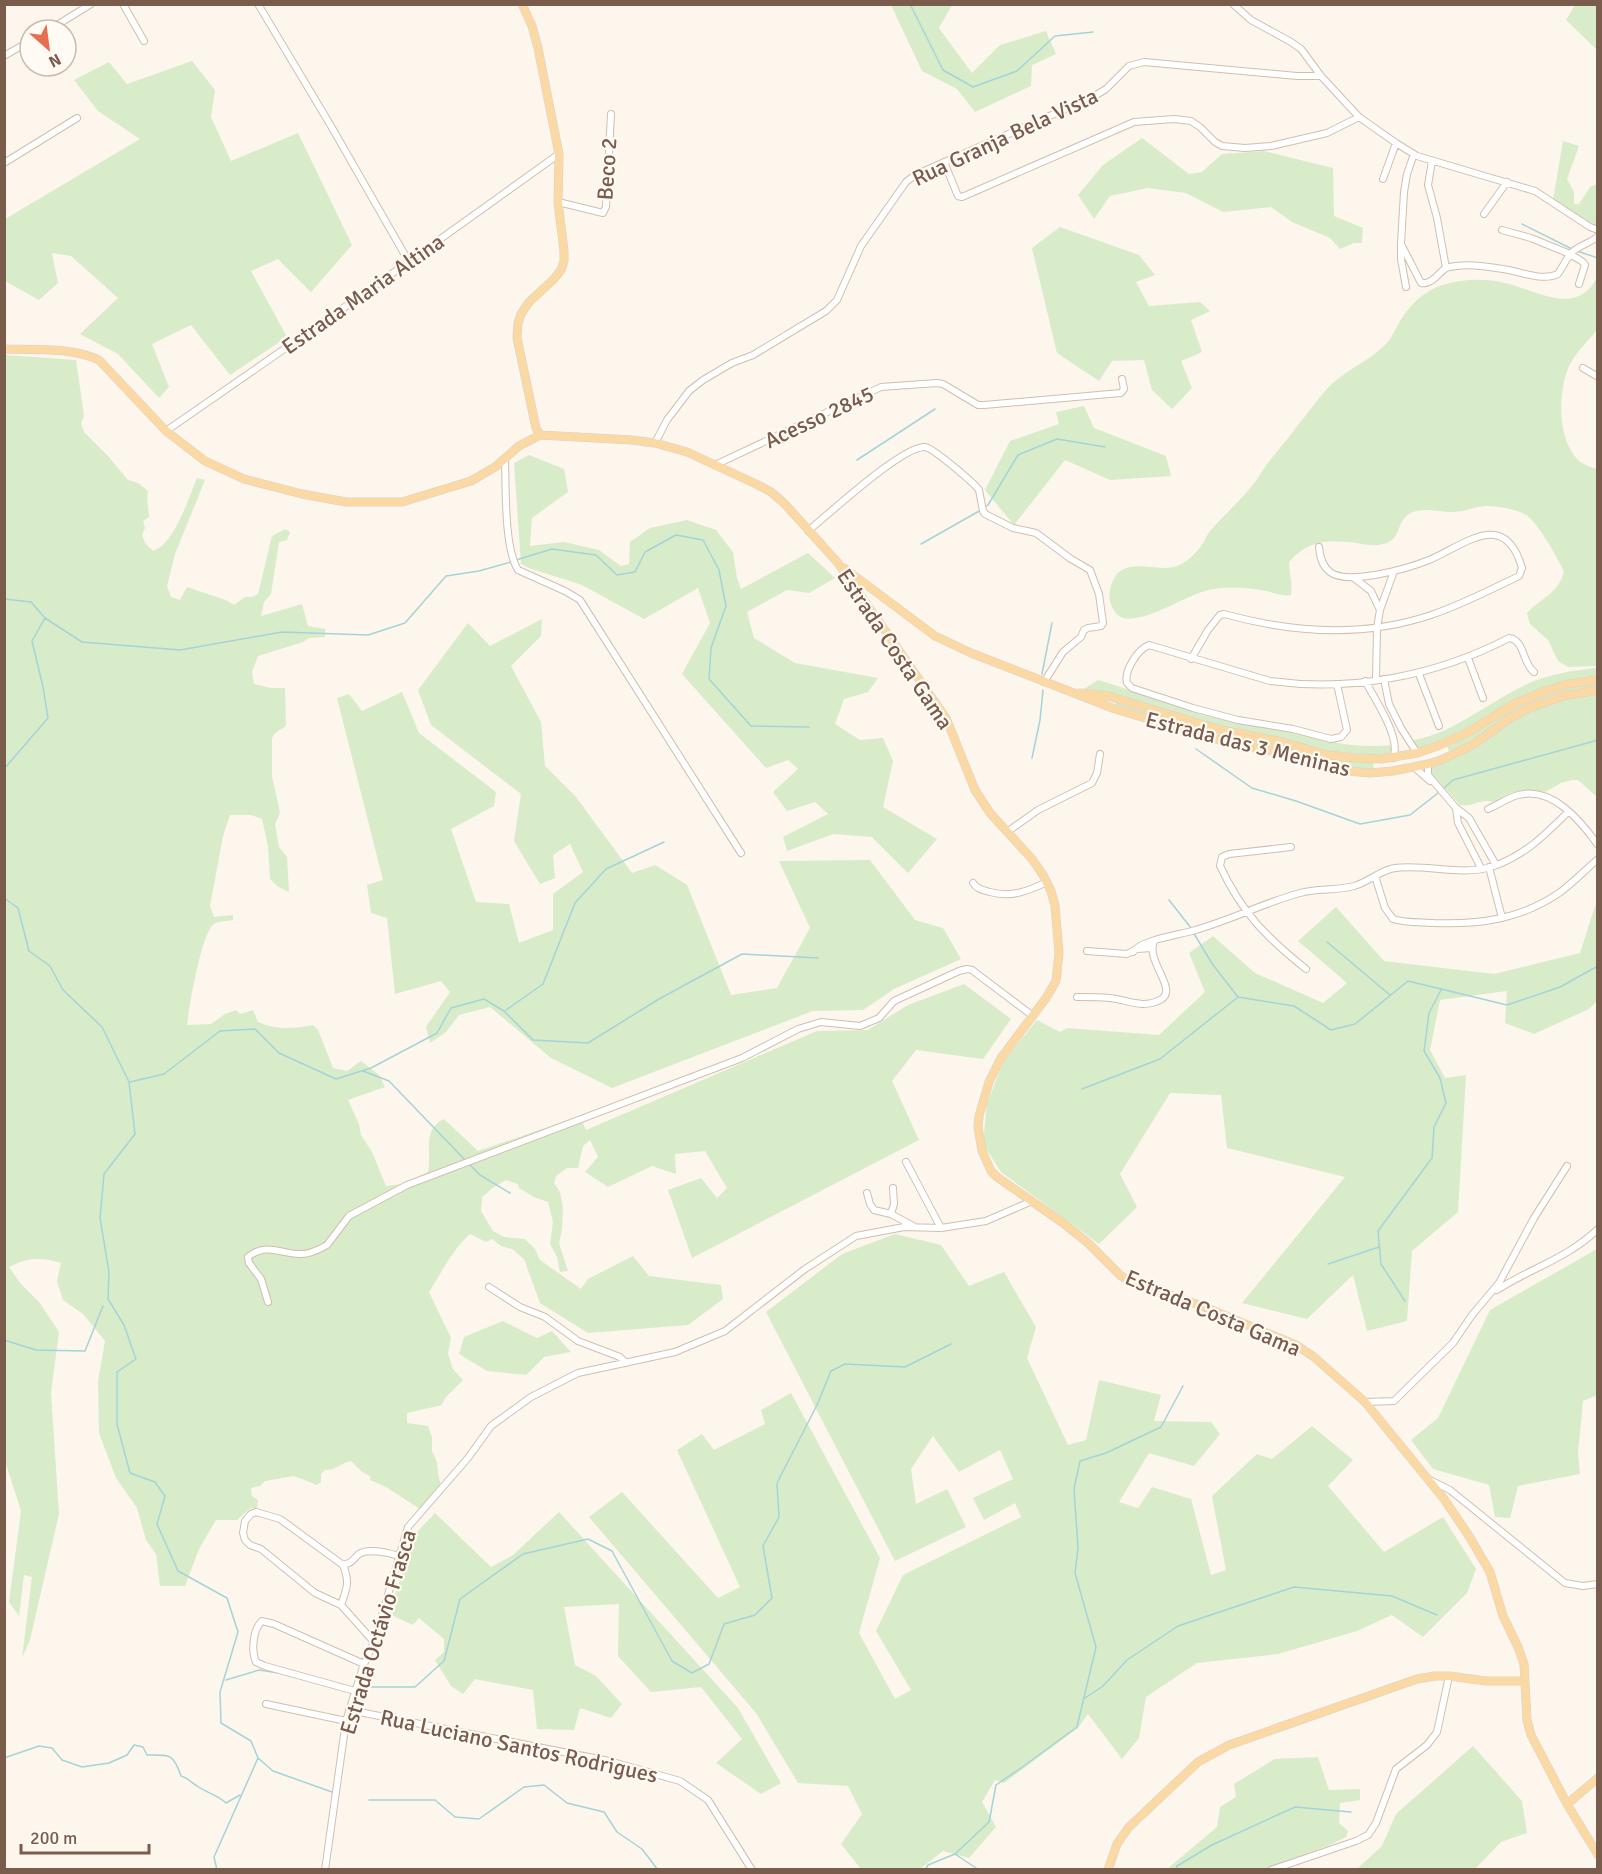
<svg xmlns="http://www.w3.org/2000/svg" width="1602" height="1874" viewBox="0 0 1602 1874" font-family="Signika,sans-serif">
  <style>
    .green { fill: #d8ecc9 }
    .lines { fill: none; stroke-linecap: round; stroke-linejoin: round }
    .stream { stroke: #a5d3da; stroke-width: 1.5 }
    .minor-casing { stroke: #d1beb0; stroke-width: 8 }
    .major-casing { stroke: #dad1cd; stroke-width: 9 }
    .minor { stroke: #fff; stroke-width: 6 }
    .major { stroke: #fbd9a5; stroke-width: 8 }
    .labels { text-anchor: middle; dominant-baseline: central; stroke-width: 4.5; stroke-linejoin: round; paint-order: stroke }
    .street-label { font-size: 22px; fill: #7a5c4d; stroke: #fffaf3 }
  </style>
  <rect width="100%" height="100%" fill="#fdf6ec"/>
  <!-- green -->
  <path class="green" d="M891,5H952L939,28L972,73L1000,45L1046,31L1056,54L1032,65L1031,86L975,112L957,89L922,71Z
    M1575,5H1597V50L1566,20Z
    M192,61L215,90L211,117L231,161L298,133L352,245L311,292L278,259L251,271L287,337L230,375L191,325L152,344L169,387L159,398L118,354L80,334L118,298L71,256L52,253L58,283L39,300L5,281V219L140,139L98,111L74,80L109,62L127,84Z
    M1142,138L1189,174L1202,172L1222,154L1264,151L1333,168L1334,216L1363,228L1362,243H1354L1340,249L1330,238L1292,222L1271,207L1223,212L1186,193L1148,188L1110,196L1094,219L1078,195L1103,165Z
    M1563,141L1579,146L1567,179L1574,192V204H1579L1590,187L1597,184V228L1553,200Z
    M1060,227L1139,255L1155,275L1136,282L1149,306L1200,302L1210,311L1191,320L1202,352L1181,361L1192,388L1172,409L1152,390L1144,360L1112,361L1099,381L1057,353L1032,248Z
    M1597,277V330C1588,341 1576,352 1569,366C1558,392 1557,437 1577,459C1582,464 1590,467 1597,469V666L1568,667L1558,661L1548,640L1530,624L1527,613C1542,597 1557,595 1564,572C1559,560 1537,521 1526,515C1516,509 1497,506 1486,506C1475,506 1465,512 1454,512C1440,513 1422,506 1409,514C1394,524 1404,541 1379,545C1371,546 1363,544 1356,543C1328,539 1308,540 1289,562C1289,574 1293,583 1291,595C1280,597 1271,591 1260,590C1241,587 1221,586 1202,592C1183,597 1129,633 1115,612C1109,604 1108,594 1111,586C1121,554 1151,572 1174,567C1182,565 1190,559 1196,552C1203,546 1205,537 1211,530C1224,515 1239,502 1251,487C1257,480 1262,471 1267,464C1277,451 1288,439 1298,425C1308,413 1316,401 1326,390C1343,371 1366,363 1384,346C1391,340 1394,331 1399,323C1405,312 1415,300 1426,293C1447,279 1481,277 1505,283C1536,290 1577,318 1597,277Z
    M5,355L76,360L84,415L81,424L84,432L108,456L128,480L138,483L148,491C146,501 149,507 149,517L143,521L145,528L142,535L145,543L153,551C174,545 189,497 197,478L205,480L175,554L167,586L171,597L180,600L187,587L226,600L234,605L245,597H252L258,594L272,536L285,529L290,532L287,540L279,542L271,594L264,602L261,616L302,604L308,626L325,629V637L309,638L303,642L258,656L252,672L254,684L271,688H285L286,726L275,733L272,738V776L280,813L275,824L279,847L287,857L289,892L277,886L270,879L268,846L262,819L251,815H230L223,836L210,906L214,917L233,915V920C227,921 219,921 214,924C201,933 189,1008 187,1025L211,1024L225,1014L236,1010L240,1014L253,1010L258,1022C276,1030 294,1029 313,1025L318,1030L333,1068L347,1071L361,1061L379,1075L385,1087L348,1100L359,1124L361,1135L372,1152L386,1186L403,1184L428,1172C432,1153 422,1129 444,1119L478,1151L580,1116L586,1130L817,1031L868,1030L908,1005L964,984L1011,1019L983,1059L916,1050L892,1081L919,1140L692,1258L668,1190L701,1178L717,1198L727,1188L705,1151L675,1154L676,1174L652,1166L608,1187L585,1172L598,1157L590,1140L583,1146L578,1168H567L556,1176L554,1183L560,1192L563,1208L562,1230L559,1243L568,1271L560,1272L557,1257L550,1244L553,1222L548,1202L534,1197L519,1188L518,1184L506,1180L494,1187L482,1197L481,1211L493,1231L504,1237L525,1239L535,1249L540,1260L581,1289L588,1279L633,1256L649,1276L721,1285L723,1299L688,1325L588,1333L540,1303L524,1259L512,1249L501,1246L492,1239L486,1242L470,1234C452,1250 442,1272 429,1292L451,1338L448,1354L453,1369L463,1380L445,1398L442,1405L407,1413V1423L428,1426L432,1437V1451L437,1462L438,1474L441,1485L420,1509L386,1487L370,1480V1476L362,1472L351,1461C341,1463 336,1470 325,1470L321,1474V1482L317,1485L294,1476L265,1481L260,1486L251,1488L252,1496L258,1500L257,1508H251L237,1520H216L199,1549L185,1586H160L156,1554L146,1540L137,1508L116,1478L99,1433L98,1381L105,1341L83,1314L63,1300L57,1281L61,1263C41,1257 28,1257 9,1267L20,1283L39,1302L59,1332L51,1393L59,1514L30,1640L22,1658L32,1577L24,1575L19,1616L9,1602L21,1511L5,1461Z
    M1084,406L1094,428L1166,456L1171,476L1110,480L1065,460L1014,525L985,490L1010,441L1059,424L1056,412Z
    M529,455L564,469L568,492L532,518L530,546L564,542L599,550L621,566L629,564L630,542L650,528L687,520L716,530L733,552L737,578L741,589L808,553L835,578L809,593L787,590L747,612L754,638L795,663L878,678L868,692L844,699L835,724L860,740L883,738L893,761L883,807L937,839L908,873L872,837L833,834L787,851L783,837L828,814L815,802L787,811L773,792L798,769L788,760L766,768L682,674L710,623L698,588L644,619L582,585L529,568L521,564L514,463Z
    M542,619L541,636L511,666L541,722L545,766L576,797L632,873L655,865L687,885L731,995L777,988L810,928L779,861L870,860L915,920L943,928L961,959L894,989L863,1010L813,1011L612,1088L551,1058L490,1007L459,1015L446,1032L430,1043L426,1027L450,992L441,981L395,994L387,918L371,913L367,885L383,880L337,698L349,694L362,711L402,692L419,733L496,792L494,806L451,829L476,902L509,904L519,943L553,930V894L583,872L570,844L553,855L555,878L540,884L514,841L521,794L431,725L418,690L468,623L490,646Z
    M1597,668V678L1560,684L1467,731L1420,749L1417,748L1412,741C1423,738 1434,735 1443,731C1473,717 1499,697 1529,683C1551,674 1574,670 1597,668Z
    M1098,680C1136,691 1173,707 1211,717C1238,724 1265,727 1292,733C1330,741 1352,749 1392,745L1393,751L1387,756L1343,754L1243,734L1082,690Z
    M1597,682V688L1556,696L1481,737L1449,751L1447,746L1511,708L1554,690Z
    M1597,692V797L1578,780H1572L1561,783L1545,792L1523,790L1510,793L1493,802C1480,798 1474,807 1460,805L1433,775L1430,776L1428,768L1516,717L1557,700Z
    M1116,702L1237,737L1278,743L1373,763L1374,770L1350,769L1243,744L1118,707L1115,705Z
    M1597,905V1001L1589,1009L1534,1034L1505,1023L1507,991L1440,1000L1430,1050L1445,1078L1466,1075L1458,1212L1412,1251L1407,1321L1367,1331L1353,1275L1307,1319L1242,1303L1345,1177L1227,1148L1221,1095L1170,1093L1120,1174L1137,1207L1099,1244L1001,1172L983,1144L987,1103L1004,1061L1037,1020L1060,1032L1067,1028L1159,1035L1205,992L1189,953L1213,936L1255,973L1323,1003L1347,983L1298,941L1336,907L1384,961L1494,974L1580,953L1595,906Z
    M895,1234L941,1245L969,1286L1004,1272L1036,1327L1027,1358L1068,1445L1086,1440L1099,1380L1161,1395L1154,1421L1211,1422L1220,1434L1194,1466L1149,1453L1119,1502L1138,1508L1152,1487L1191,1499L1211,1575L1226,1570L1212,1496L1257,1454L1272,1459L1312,1426L1353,1460L1328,1486L1384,1552L1443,1517L1476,1569L1467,1593L1423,1637L1392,1615L1357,1631L1278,1654L1197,1663L1146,1697L1139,1738L1122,1759L1088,1714L1078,1728L1004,1783L995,1780L982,1802L996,1827L969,1858L943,1851L920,1869H861L841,1844L862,1814L848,1786L798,1783L756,1713L589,1517L622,1492L718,1598L740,1587L677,1450L702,1434L714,1450L765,1424L761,1410L791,1393L880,1558L859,1633L895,1699L911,1690L876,1631L903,1575L1021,1517L1015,1503L984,1520L973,1498L1013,1479L1000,1450L959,1472L933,1436L911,1469L916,1504L947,1489L966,1527L895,1561L766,1312L842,1254Z
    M1597,1249V1395L1583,1401L1578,1453L1580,1474L1518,1486L1510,1518L1495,1517L1489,1485L1433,1469L1411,1440L1438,1418L1490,1310Z
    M503,1321L537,1338L552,1331L571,1352L544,1357L526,1375L487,1371L459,1354L464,1337Z
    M559,1512L738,1708L781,1783L761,1794L716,1763L742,1739L701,1687L651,1692L618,1656L619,1604L564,1607L575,1665L596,1676L622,1704L611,1718L580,1708L574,1730L537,1729L533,1690L475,1679L463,1694L451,1686L435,1660L444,1652V1639L419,1618L413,1625L389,1614L414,1535L435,1513L491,1567L513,1555Z
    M1473,1746L1522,1801L1527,1833L1501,1842L1475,1869H1357L1382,1846L1396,1814Z
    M1318,1757L1329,1790L1360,1789V1800L1340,1803L1339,1823L1348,1831L1346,1837L1330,1845L1263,1869H1167L1217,1827L1220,1807L1236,1797L1234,1784L1275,1759Z"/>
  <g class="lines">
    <!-- stream -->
    <path class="stream" d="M910,4L943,70L973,87L1017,71L1055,36L1093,32
      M1522,224L1572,249
      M1577,251L1598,258
      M857,460L935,409
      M985,507L988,505L1018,455L1057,439L1105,447
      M921,544L981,510
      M516,560L552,549L596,555L617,575L635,572L645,552L676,535L703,540L719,570L726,606L711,648L709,679L751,726L809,727
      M4,599L31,602L45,618L32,641L43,687L48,718L4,769
      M45,618L82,642L180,650L282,632L368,635L405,623L446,576L479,571L511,562
      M1042,674L1052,623
      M1196,749L1252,788L1296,801L1360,824L1410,815L1438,793
      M1032,758L1040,720L1043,690
      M1442,790L1453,780L1598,740
      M4,898L18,908L29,951L50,966L63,990L102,1027L129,1082L135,1134L104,1174L100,1218L109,1272L108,1299L124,1325L136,1359L117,1372V1424L130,1473L155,1482L165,1496L157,1524L178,1571L227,1598L238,1632L220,1692L221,1723L251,1741L258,1758L214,1857L217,1870
      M1169,900L1191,928
      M1193,932L1213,965L1238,997
      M1327,942L1390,995
      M506,1010L543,984L575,903L606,869L664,842
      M363,1071L389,1081L466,1161
      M130,1082L164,1074L220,1031L255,1029L279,1053L336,1079L371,1068L437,1033L451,1008L484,999L504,1011L533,1040L588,1043L659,999L742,954L818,958
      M1082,1089L1160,1059L1238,997L1294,1006L1331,1030L1355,1024L1408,981L1507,1005L1560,987L1598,966
      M469,1164L480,1175L510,1193
      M1328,1264L1379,1247
      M1405,1301L1381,1264L1378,1231L1432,1158L1434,1127L1446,1103L1440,1078L1424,1051L1429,1013L1441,990
      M4,1340L36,1350L85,1351L103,1306
      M226,1680L259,1670L279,1673
      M360,1687H415L444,1661L460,1599L523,1554L588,1539L612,1551L672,1661L692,1673L709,1664L724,1624L755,1615L772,1598L763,1546L779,1517L777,1483L817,1405L831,1371L845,1364L905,1367L951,1344
      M1085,1698L1103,1686L1127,1660L1178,1626L1294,1587L1392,1596L1437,1615
      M4,1758L39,1746L52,1748L62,1760L82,1767L109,1763L127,1755L134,1745L143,1747L147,1755C170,1755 173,1753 181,1776C189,1778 190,1782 197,1786C207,1793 218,1795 226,1803L240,1795
      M258,1758L273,1771L332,1792
      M369,1800H435L455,1817L479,1819L524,1787L544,1785L567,1803L604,1812L617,1832L642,1849L658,1870
      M955,1854L979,1870
      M925,1870L928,1865L955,1854L989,1822L996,1785L1021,1768L1077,1727L1096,1647L1075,1573L1078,1548L1074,1489L1080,1461L1106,1453L1161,1427L1183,1386
      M1176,1870L1177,1866L1212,1845L1295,1807L1351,1812"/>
    <!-- minor casing -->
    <g class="minor-casing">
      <path id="minor" d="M123,4L144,41
        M258,4L331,126L409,262
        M1233,4L1251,20L1291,42L1301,49L1321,76L1359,117L1396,143L1417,156L1535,191L1590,227L1598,230
        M49,30L91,4
        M4,56L30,41
        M944,162L958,196L962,197L1134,122L1174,119L1191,121L1200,127L1215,142L1222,146L1245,148L1271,146L1327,133L1359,117
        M4,163L77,118
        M1383,179L1396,143
        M558,202L603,213L606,207L611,114
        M1484,214L1507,182
        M1502,230L1531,238L1570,254C1580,244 1590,244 1598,236
        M1401,244L1421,283C1432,285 1438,273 1446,268L1437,218L1428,185L1432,161
        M1446,268C1464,263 1485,266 1503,269C1520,271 1541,282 1558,274L1570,254L1583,262L1585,265L1579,284
        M1406,287L1401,259V244L1404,192L1407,174L1414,154
        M1583,368L1598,377
        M166,431L365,293L559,154
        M655,443L667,420L689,391L703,380L732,363L753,355L826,311L837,300L861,246L906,182L915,175L1093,97L1106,89L1129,66L1144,62L1297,76H1321
        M505,459C506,487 504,548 518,570L565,591L580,600L741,853
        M715,465L881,387L937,383L943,384L978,405H984L1121,393L1124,389L1122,379
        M808,531C829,514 902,446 925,447C933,448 973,482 979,490L983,511L985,514L1013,528L1036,533L1071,559L1090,570L1099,594L1103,623L1101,626L1088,628L1084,630L1081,637L1063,652L1044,682
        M1354,578L1371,591L1380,610
        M1468,658L1483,698
        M1191,659L1208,630L1220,615L1224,614C1293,633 1363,638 1431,615C1461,605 1490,590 1519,576L1522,568C1518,554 1511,537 1494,535C1476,532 1447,553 1429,560C1409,568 1348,586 1330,572C1322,566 1320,557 1319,547
        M1419,674L1439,726
        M1384,679L1389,704L1401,728L1417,753
        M1376,680L1377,628L1380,610L1394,571
        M1365,681C1375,699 1402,739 1393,758
        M1337,684L1347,730L1341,737L1331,739L1293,729L1238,720L1193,708L1132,688L1127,683C1124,671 1137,650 1149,645L1270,681C1352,692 1436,676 1509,638C1525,640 1522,663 1534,672
        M1428,764V775L1456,808L1469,818L1496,865
        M1414,767L1430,781
        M1456,808L1458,823L1481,868
        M1488,809C1498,805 1507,798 1518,795C1552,786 1580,820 1598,845
        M1007,832L1038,810L1092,783L1097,773L1100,754
        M1291,847L1229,854L1222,857L1220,866C1243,914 1265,936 1306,969
        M1489,867L1502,918
        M1375,876L1385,908L1393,919C1405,923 1421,922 1434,923C1479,925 1521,919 1559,893C1573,883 1585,870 1598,859
        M973,883C977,889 983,890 990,892C1011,898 1028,891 1047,882
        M1087,951L1127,954L1137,949L1151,948
        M1133,952C1141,940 1178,935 1192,931C1229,921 1263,903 1300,893C1317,888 1336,891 1354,886C1369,882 1380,870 1395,868C1426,864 1460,876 1491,867C1523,857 1545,835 1568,812
        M1077,997C1088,997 1099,997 1110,998C1128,1000 1142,1009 1160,1000C1180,990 1145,962 1154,941
        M906,1162L941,1228
        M867,1193L870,1204L874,1210L891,1214L915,1227
        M891,1214L894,1204L893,1188
        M489,1287L520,1307L545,1317L578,1341L620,1357L626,1363
        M1497,1290C1531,1268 1568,1258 1598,1229
        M268,1302L261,1279L249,1263L248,1257C266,1242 281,1254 299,1254C308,1255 320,1249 327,1245L349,1216L407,1185L742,1058L798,1029L821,1022L860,1026L879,1018L894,1001L959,971L967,969L972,970L1033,1016
        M1365,1402L1394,1401L1453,1343L1472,1315L1499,1283L1534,1218L1567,1166
        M1430,1480L1450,1490L1565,1583L1583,1586L1598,1584
        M341,1605C347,1588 350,1582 343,1565
        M374,1642L341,1605L315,1593L261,1549L250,1545L245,1540L243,1533L245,1521L251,1514L256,1512L280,1519L343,1565C354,1562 352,1560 359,1554C368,1548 389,1553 399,1556
        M355,1691L265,1666L256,1662C251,1651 253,1629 262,1621L274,1624L364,1664
        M266,1704L346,1721
        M349,1710L609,1761L680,1781L708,1800L752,1870
        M325,1870L346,1721L364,1664L374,1642L408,1527L468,1458L491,1426L531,1397L578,1373L675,1352L725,1331L805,1269L856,1236L904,1227L941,1228L986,1221L1032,1201
        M1271,1870L1356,1841L1368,1835L1376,1823L1396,1769L1427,1745L1437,1732L1449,1676"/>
    </g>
    <!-- major casing -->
    <g class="major-casing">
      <path id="major" d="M522,4L532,26L538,48L559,154L558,202L564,251V261L561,270L554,279L529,302L521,314L518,323L517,338L536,428L540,435
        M4,349C35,350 71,347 99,360L166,431L205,461L244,479L302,494L346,502H402L471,481L495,467L519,446L540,435L632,440L655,443L687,452L756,484L771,492L784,503L838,563L946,718L975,790L990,813L1032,859L1043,875L1051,891L1055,906L1059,953L1056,981L1046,998L1001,1058L989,1082L979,1116L978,1127L982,1151L991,1171L997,1177L1063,1223L1088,1243L1121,1276L1132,1282L1202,1306L1296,1345L1314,1357L1365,1402L1444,1499L1469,1536L1490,1572L1503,1616L1518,1647L1524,1664L1527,1720L1531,1735L1567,1804L1598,1855
        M844,568L935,636L971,653L1115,709L1236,745L1285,753L1338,770L1370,773L1393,771L1428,764L1441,760L1474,744L1510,718L1529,708L1563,696L1598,690
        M1080,693L1108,696L1217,729L1282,742L1328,755L1355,758L1381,759L1417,753L1440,745L1467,733L1514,704L1545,691L1568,684L1598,680
        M1567,1804L1598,1778
        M1108,1870L1117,1844L1129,1827L1198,1762L1229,1745L1417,1679L1435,1676H1449L1486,1681H1525"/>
    </g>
    <!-- minor -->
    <use href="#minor" class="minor"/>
    <!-- major -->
    <use href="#major" class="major"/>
  </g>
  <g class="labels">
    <!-- street labels -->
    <g class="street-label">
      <text transform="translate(1005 137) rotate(-25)">Rua Granja Bela Vista</text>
      <text transform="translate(607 169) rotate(-86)">Beco 2</text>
      <text transform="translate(363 294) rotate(-35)">Estrada Maria Altina</text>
      <text transform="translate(819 417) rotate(-25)">Acesso 2845</text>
      <text transform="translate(895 649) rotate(56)">Estrada Costa Gama</text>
      <text transform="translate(1248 744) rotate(14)">Estrada das 3 Meninas</text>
      <text transform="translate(1213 1313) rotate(23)">Estrada Costa Gama</text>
      <text transform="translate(378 1632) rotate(-73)">Estrada Octávio Frasca</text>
      <text transform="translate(519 1746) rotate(12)">Rua Luciano Santos Rodrigues</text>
    </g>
  </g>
  <!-- border -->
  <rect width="1602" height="1874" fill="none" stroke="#7a5c4d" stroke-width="12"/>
  <!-- north arrow -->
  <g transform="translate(48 48) rotate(152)"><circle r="28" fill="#fffaf3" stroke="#cabbb1" stroke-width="1.5"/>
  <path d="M0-4.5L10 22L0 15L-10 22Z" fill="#e76f51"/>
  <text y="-9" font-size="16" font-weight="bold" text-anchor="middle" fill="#7a5c4d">N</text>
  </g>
  <!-- scale -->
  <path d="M21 1844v9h128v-9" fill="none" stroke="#7a5c4d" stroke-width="3"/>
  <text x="30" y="1844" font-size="18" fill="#7a5c4d" stroke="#fffaf3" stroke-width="4.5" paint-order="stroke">200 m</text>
</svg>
